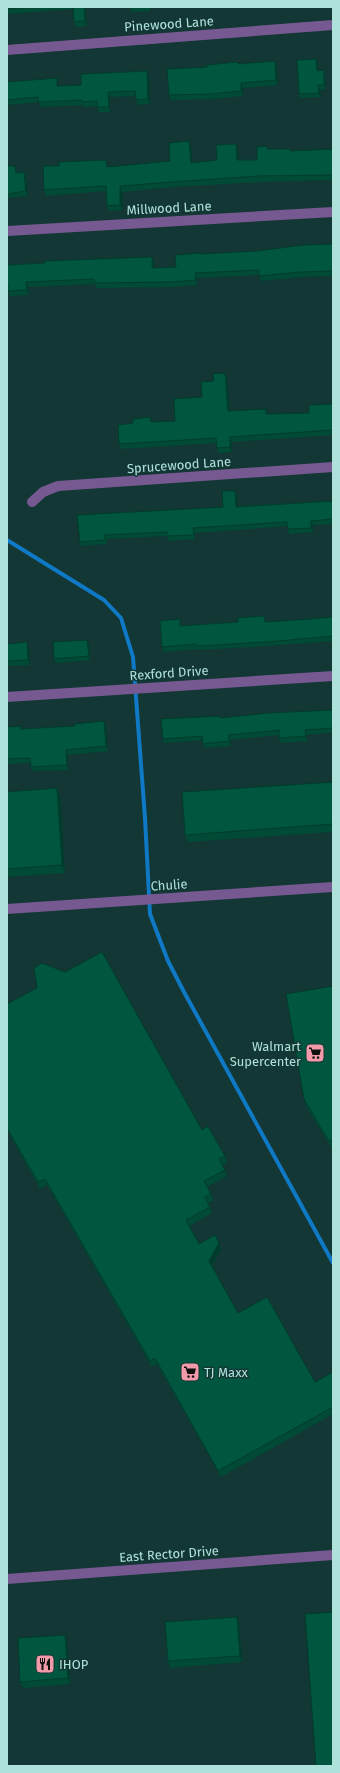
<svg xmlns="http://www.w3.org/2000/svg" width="340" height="1773" viewBox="0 0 340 1773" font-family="'Fira Sans',sans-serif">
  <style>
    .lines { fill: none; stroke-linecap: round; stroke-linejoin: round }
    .stream { stroke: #0f79c5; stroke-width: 4 }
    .minor { stroke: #775992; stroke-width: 10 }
    .wall { fill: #004a36 }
    .shaded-wall { fill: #003c2c }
    .building { fill: #00563f; stroke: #003c2c }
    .labels { text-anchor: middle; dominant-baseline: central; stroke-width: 3; stroke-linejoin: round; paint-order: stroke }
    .street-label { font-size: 13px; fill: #afe1db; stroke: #133734 }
    .poi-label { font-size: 13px; fill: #afe1db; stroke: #133734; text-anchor: start }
  </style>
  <rect width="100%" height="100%" fill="#133734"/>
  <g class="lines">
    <!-- stream -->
    <path class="stream" d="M7,540L104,600L121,618L133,657L145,818L150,914L168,961L184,992L333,1263"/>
    <!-- minor -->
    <path class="minor" d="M7,50L333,25
      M7,231L333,212
      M32,502L43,492L58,486L333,467
      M7,697L333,676
      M7,909L333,887
      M7,1579L333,1555"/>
  </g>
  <!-- wall -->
  <path class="wall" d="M7,7H89H85L87,26L76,27L74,22L73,9L7,14Z
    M130,7H150V11L132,12Z
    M316,59L318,63V71L325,75L326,89L320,90L321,97L300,98L299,94Z
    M277,66L278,85L243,88V96L212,99L171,100L169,95L207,67Z
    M149,76L150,104L138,105L136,100V96L110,97V112H99L97,106L84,107L83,105L40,107L39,102L7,105V82L57,78L58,83V86L81,85Z
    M236,144L238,149V160H257L268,149L290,151L333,149V180L260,182L174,187L122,192L123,210L109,211L107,206L106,191L46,196L44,190L108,165L109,167L170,161L191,146L193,163L217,160Z
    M7,166L17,170V173L24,172L26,177L28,196L7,198Z
    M333,244V276L302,277L261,281L259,275L197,278V285L173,287L96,288L95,284L28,287L29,295L10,296L8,289H7V265L152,257L154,262V268L176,267L201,254L257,251Z
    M225,373L227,378L230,411L268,414L309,413L333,404V435L232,442V452L219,453L217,448L216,443L121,449L119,444L152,422L175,421L202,397L214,381Z
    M237,495V506L333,501V524L313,525V532L289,534L288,529V526L195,533V539L169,541L167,536L107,539V544L81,546L80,542L77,515L223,507Z
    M264,616L266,622L310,619L333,617V641L268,646L198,650V649L164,652L162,647L180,619L181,626L238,622Z
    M7,644L29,647L30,665L7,666Z
    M89,644L90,660L56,663L54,659Z
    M333,710V732L307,735V741L281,743L279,738V735L230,740L231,746L205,748L203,744V740L164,743L163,739L221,718Z
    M104,721L106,726L108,751L68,755V770L33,771L31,767V763L7,764V727L22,729L75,726Z
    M333,782V832L188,842L185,835Z
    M57,788L60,796L65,873L7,877V792Z
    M333,986V1147H331L306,1106L304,1099Z
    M7,1004L202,1130L225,1156L227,1162L222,1165L227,1176L207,1187L211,1194L214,1200L208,1203L212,1213L189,1226L199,1244L221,1249L212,1266L238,1313L315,1382L333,1372V1414L221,1477L157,1364L152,1367L47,1185L40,1189L7,1130Z
    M239,1623L242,1662L170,1668L168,1661Z
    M65,1635L67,1641L70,1684L23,1688L20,1682Z"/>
  <!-- shaded-wall -->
  <path class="shaded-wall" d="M84,7H85L87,26L85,21Z
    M316,59L318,63L319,75L317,71Z
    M275,61L277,66L278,85L276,80Z
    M324,70L325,75L326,89L324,85Z
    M147,71L149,76L150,104L148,99Z
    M57,78L58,83L59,91L57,86Z
    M241,83L243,88V96L241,91Z
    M318,85L320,90L321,97L319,93Z
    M108,92L110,97V112L109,107Z
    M189,141L191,146L193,168L191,163Z
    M236,144L238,149L239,166L237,160Z
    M106,160L108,165L109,173L107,167Z
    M24,172L26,177L28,196L26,191Z
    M120,186L122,192L123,210L120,205Z
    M152,257L154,262V273L152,268Z
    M195,273L197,278V285L196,280Z
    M26,282L28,287L29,295L27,290Z
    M225,373L227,378L230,416L228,411Z
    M230,437L232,442V452L230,447Z
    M235,491L237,495L238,511L236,507Z
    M311,521L313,525V532L311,528Z
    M193,528L195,533V539L194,535Z
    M87,640L89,644L90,660L89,656Z
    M27,642L29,647L30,665L28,660Z
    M104,721L106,726L108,751L106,746Z
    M305,730L307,735V741L306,736Z
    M229,735L230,740L231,746L229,741Z
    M66,750L68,755V770L67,765Z
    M57,788L60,796L65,873L62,865Z
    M219,1243L221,1249L211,1267L209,1261Z
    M237,1617L239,1623L242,1662L240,1656Z
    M65,1635L67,1641L70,1684L68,1678Z"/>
  <!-- building -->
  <path class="building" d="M7,7H31L7,9Z
    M73,7H84L85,21L74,22Z
    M316,59L317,71L324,70V85H318L319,93L299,94L297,60Z
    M275,61L276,80L241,83V91L210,94L169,95L167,69L207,67V65L238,62L239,64Z
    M147,71L148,99L136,100L135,91L108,92L109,107H97V101L82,102V100L39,102L38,97L7,100V82L57,78V86L81,85V74Z
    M189,141L191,163L217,160L216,145L236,144L237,160H257V147L267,146V149H290V151L333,149V175L258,176L172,182L120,186V205L107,206L106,186L44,190L43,166H59V162L106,160L107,167L170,161L169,143Z
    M7,166H15L16,173L24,172L26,191L7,194Z
    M333,244V271L300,272L259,276V270L195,273L196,280L171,282L95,283L94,279L26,282L27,290L8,291V284H7V265L45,263V261L152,257V268L176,267L175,255L200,253V254L257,251L304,245Z
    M225,373L228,411L266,409V414L309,413V405L333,404V430L230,437V447L217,448L216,438L119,444L118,425L133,423V419L150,417L151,422L175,421L174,399L202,397L201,382L214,381L213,374Z
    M222,491H235L236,507L333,501V519L311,521V528L288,529L287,522L193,528L194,535L167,536V532L105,535V540L80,542L77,515L223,507Z
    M264,616L265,622L310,619L333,617V636L267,642L197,646L196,644L162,647L160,621L180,619V626L238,622V618Z
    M87,640L89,656L54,659L53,642Z
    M27,642L28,660L7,661V644Z
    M333,710V728L305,730L306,736L279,738V730L229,735V741L203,744L202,736L163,739L161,719L220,716V718L268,713Z
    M104,721L106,746L66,750L67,765L31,767L30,758L7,759V727L21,726V729L75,726L74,724Z
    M333,782V824L185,835L182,792Z
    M57,788L62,865L7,869V792Z
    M102,952L202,1130L208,1126L225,1156L219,1159L225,1170L204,1181L211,1194L205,1197L210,1207L186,1220L199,1244L215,1235L219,1243L209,1261L238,1313L267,1297L315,1382L333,1372V1407L218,1471L155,1358L150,1361L45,1179L38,1182L7,1128V1004L37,988L34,968L42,963L65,972Z
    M333,986V1140L329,1141L304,1099L286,994Z
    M333,1612V1766H316L305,1614Z
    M237,1617L240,1656L168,1661L165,1622Z
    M65,1635L68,1678L20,1682L18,1638Z"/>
  <!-- icons -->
  <defs>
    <g id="supermarket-square" transform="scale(1)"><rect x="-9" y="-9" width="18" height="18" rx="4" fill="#f39aaa" stroke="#133734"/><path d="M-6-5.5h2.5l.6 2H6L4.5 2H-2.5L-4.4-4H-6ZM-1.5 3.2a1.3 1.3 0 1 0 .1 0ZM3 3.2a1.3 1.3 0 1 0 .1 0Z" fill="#111"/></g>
    <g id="restaurant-square" transform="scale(1)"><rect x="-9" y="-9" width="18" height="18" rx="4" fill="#f39aaa" stroke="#133734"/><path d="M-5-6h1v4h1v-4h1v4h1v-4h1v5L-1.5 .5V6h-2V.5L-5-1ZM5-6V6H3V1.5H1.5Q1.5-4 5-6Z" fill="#111"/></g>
  </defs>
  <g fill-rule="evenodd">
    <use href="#supermarket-square" x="315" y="1053"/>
    <use href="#supermarket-square" x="190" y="1372"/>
    <use href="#restaurant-square" x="45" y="1664"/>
  </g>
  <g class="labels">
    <!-- street labels -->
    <g class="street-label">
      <text transform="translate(169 24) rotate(-4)">Pinewood Lane</text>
      <text transform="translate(169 208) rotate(-3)">Millwood Lane</text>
      <text transform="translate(179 465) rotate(-4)">Sprucewood Lane</text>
      <text transform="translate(169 673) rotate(-4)">Rexford Drive</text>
      <text transform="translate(169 885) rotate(-4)">Chulie</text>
      <text transform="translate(169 1554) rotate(-4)">East Rector Drive</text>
    </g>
    <!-- poi labels -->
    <g class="poi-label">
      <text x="301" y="1046" text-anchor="end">Walmart<tspan x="301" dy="15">Supercenter</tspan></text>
      <text x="204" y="1372">TJ Maxx</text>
      <text x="59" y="1664">IHOP</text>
    </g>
  </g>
  <!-- border -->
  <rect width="340" height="1773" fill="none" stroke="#afe1db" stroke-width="16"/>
</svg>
